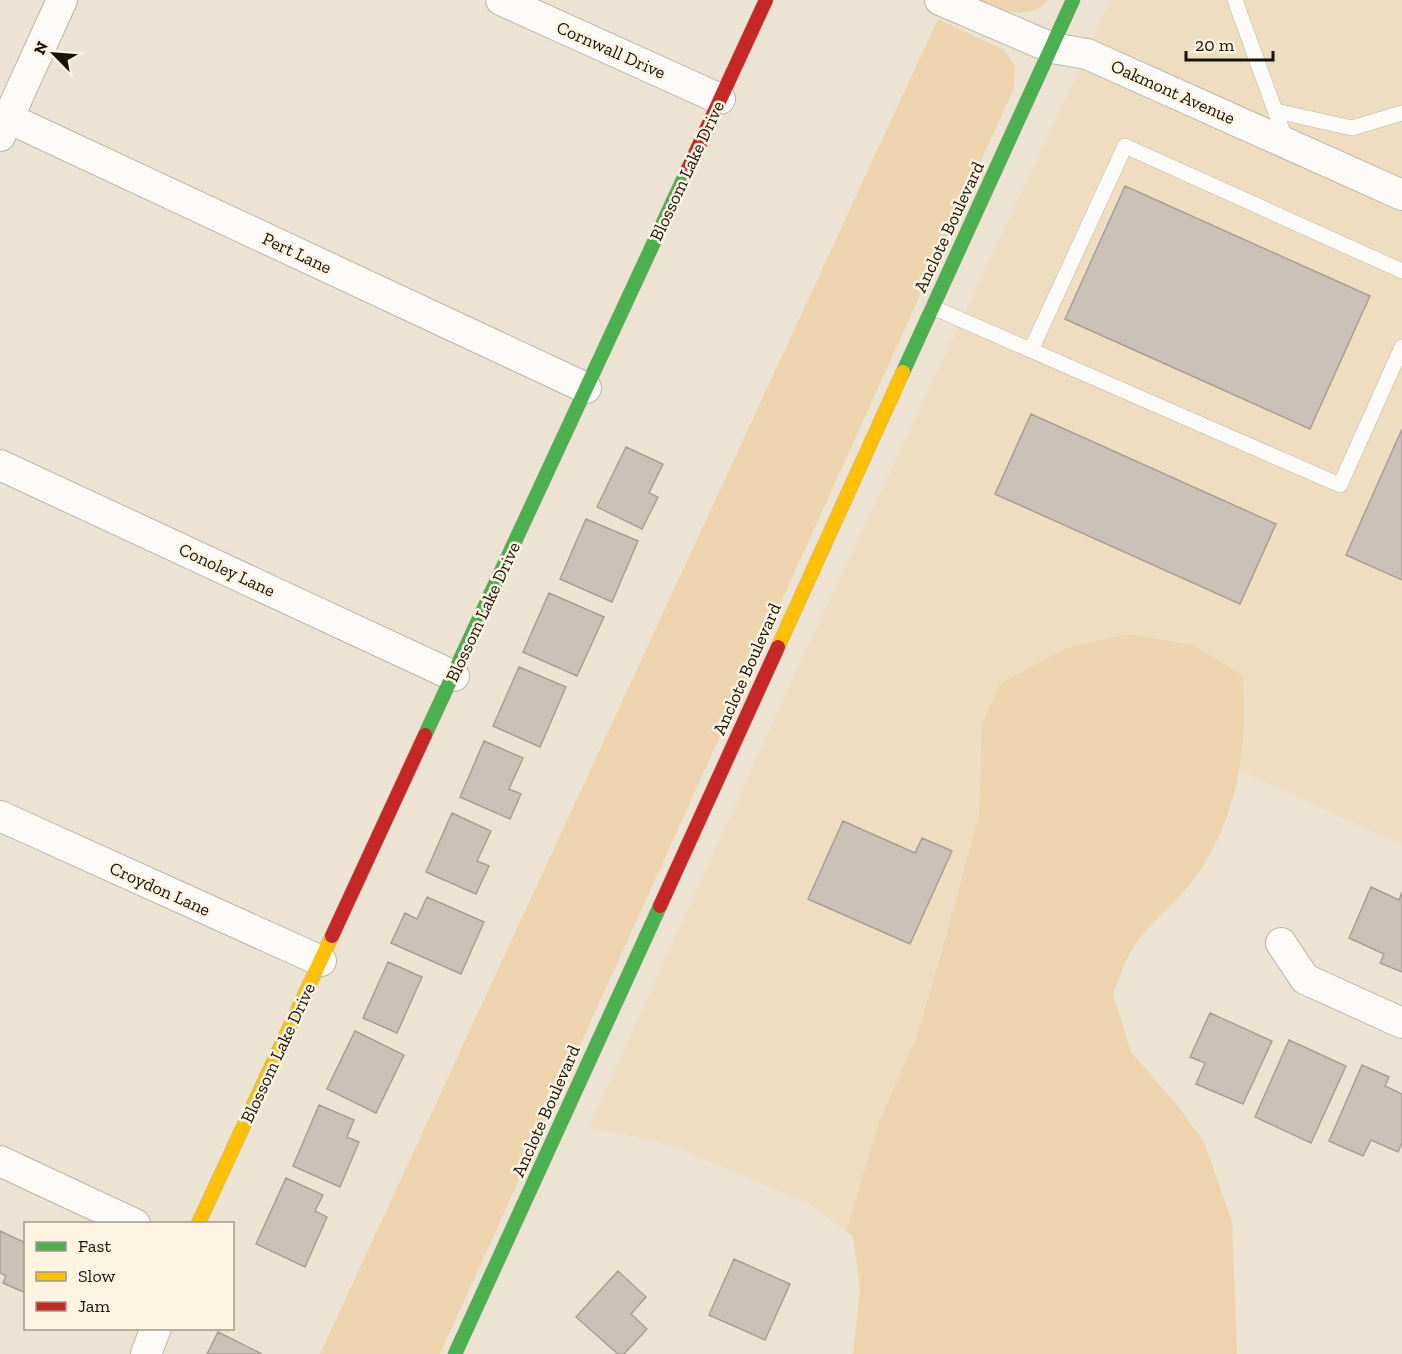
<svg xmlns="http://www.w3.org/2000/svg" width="1402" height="1354" viewBox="0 0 1402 1354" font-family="'Zilla Slab',serif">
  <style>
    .built { fill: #efddc2 }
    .green { fill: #edd4ae }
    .building { fill: #c9c1b5; stroke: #a8a094; stroke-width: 1.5 }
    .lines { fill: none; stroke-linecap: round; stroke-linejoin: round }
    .lane-casing { stroke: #bdb5a9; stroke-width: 16 }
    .street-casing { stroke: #bdb5a9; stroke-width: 32 }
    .fast-casing { stroke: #bdb5a9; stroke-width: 15 }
    .slow-casing { stroke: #bdb5a9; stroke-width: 15 }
    .jam-casing { stroke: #bdb5a9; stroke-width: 15 }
    .lane { stroke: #fcfbf8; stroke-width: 15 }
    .street { stroke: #fcfbf8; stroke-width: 30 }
    .fast { stroke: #4caf50; stroke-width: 14 }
    .slow { stroke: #ffc107; stroke-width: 14 }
    .jam { stroke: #c62828; stroke-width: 14 }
    .labels { text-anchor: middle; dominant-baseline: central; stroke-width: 5; stroke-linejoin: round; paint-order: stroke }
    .street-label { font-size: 18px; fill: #191208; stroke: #fff3e2 }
  </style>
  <rect width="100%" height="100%" fill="#ede3d3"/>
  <!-- built -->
  <path class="built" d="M1110,0H1402V179L1092,40Z
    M1080,68L1402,212V845L1239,770L1246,712L1243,676L1194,645L1129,634L982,723L979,814L916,1038L880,1119L846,1231L808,1203L668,1144L589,1127L798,667Z"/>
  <!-- green -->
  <path class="green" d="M969,0H1048C1031,23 991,8 969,0Z
    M938,19L1004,50L1015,66L1014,88L440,1354H320Z
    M1129,634L1194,645L1243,676C1249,748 1236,825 1191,883C1175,904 1154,919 1138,940C1127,955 1120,977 1113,994L1131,1052L1177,1105L1204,1142L1232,1221L1237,1354H853L860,1289L853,1236L846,1231L880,1119L916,1038L939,960L979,814L982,724L1000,684L1066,648Z"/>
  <!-- building -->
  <path class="building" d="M1125,186L1370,296L1310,429L1065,319Z
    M1031,414L1276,524L1240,604L995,494Z
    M1402,429V580L1346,555Z
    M626,447L663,464L649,493L658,497L642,529L597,507Z
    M586,519L638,541L612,602L560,579Z
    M549,593L604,617L577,676L523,652Z
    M519,667L566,687L540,747L493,726Z
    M484,741L523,758L509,789L521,794L510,819L460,797Z
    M452,813L491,831L477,861L489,866L476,894L426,872Z
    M843,821L915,853L922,838L952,851L910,944L808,899Z
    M1371,887L1399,900L1402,892V972L1380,963L1384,954L1349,938Z
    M427,897L484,922L461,974L391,943L405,913L417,919Z
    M388,962L422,977L397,1033L363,1018Z
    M1210,1013L1272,1041L1243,1104L1196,1084L1205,1063L1190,1057Z
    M355,1031L404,1055L376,1113L327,1089Z
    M1289,1040L1346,1066L1311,1143L1255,1117Z
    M1362,1065L1389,1077L1385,1086L1402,1094V1143L1398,1152L1371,1140L1363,1156L1329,1141Z
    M319,1105L354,1120L347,1137L359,1142L340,1187L293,1166Z
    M286,1178L323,1195L315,1211L327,1217L305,1267L256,1244Z
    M0,1231L26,1243V1293L3,1283L6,1276L0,1273Z
    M734,1259L790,1284L765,1340L709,1315Z
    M618,1271L646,1297L631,1314L647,1329L624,1354H618L576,1317Z
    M218,1332L262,1354H207Z"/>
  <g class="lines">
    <!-- lane casing -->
    <g class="lane-casing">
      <path id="lane" d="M1235,0L1286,141
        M1276,111L1352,128L1402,113
        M932,307L1340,485L1402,347
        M1031,350L1125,146L1402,271"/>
    </g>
    <!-- street casing -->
    <g class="street-casing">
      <path id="street" d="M501,0L720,99
        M940,0L1052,48L1087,54L1402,195
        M8,118L586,388
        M0,136L62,0
        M0,465L454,676
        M0,816L321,961
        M1281,943L1305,979L1402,1023
        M0,1161L135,1224
        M146,1354L156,1328"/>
    </g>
    <!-- fast casing -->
    <g class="fast-casing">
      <path id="fast" d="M903,372L1073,0
        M425,735L688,169
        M455,1354L660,906"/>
    </g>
    <!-- slow casing -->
    <g class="slow-casing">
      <path id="slow" d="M778,647L903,372
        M198,1224L332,936"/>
    </g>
    <!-- jam casing -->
    <g class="jam-casing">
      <path id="jam" d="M688,169L766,0
        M660,906L778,647
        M332,936L425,735"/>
    </g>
    <!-- lane -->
    <use href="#lane" class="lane"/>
    <!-- street -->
    <use href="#street" class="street"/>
    <!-- fast -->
    <use href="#fast" class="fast"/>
    <!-- slow -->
    <use href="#slow" class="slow"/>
    <!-- jam -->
    <use href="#jam" class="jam"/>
  </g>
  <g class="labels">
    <!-- street labels -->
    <g class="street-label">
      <text transform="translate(611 50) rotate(24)">Cornwall Drive</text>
      <text transform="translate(1173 92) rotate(24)">Oakmont Avenue</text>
      <text transform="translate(687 171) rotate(-65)">Blossom Lake Drive</text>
      <text transform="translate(949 227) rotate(-65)">Anclote Boulevard</text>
      <text transform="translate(297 253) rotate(25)">Pert Lane</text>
      <text transform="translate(227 570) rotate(25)">Conoley Lane</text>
      <text transform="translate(483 612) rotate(-65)">Blossom Lake Drive</text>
      <text transform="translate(747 669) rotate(-66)">Anclote Boulevard</text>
      <text transform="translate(160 889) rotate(24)">Croydon Lane</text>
      <text transform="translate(278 1053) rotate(-65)">Blossom Lake Drive</text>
      <text transform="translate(546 1111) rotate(-66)">Anclote Boulevard</text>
    </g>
  </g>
  <!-- legend -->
  <rect x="24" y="1222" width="210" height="108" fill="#fff3e2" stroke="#a3998b" stroke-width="1.5"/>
  <rect x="36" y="1242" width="30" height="9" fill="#4caf50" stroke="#a3998b" stroke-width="1.5"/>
  <text x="78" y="1252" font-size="18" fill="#191208">Fast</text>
  <rect x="36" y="1272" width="30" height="9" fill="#ffc107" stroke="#a3998b" stroke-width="1.5"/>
  <text x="78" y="1282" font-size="18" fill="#191208">Slow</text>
  <rect x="36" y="1302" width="30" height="9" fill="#c62828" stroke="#a3998b" stroke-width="1.5"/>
  <text x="78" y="1312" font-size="18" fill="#191208">Jam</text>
  <!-- north arrow -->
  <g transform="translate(54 54) rotate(295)" stroke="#fff3e2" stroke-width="4.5" paint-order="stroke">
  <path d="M0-4.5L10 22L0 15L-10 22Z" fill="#191208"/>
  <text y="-9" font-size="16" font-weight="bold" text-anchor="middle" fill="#191208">N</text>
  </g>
  <!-- scale -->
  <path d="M1186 51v9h87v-9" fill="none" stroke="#191208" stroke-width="3"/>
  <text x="1195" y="51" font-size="18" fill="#191208" stroke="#fff3e2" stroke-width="4.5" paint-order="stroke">20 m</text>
</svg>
